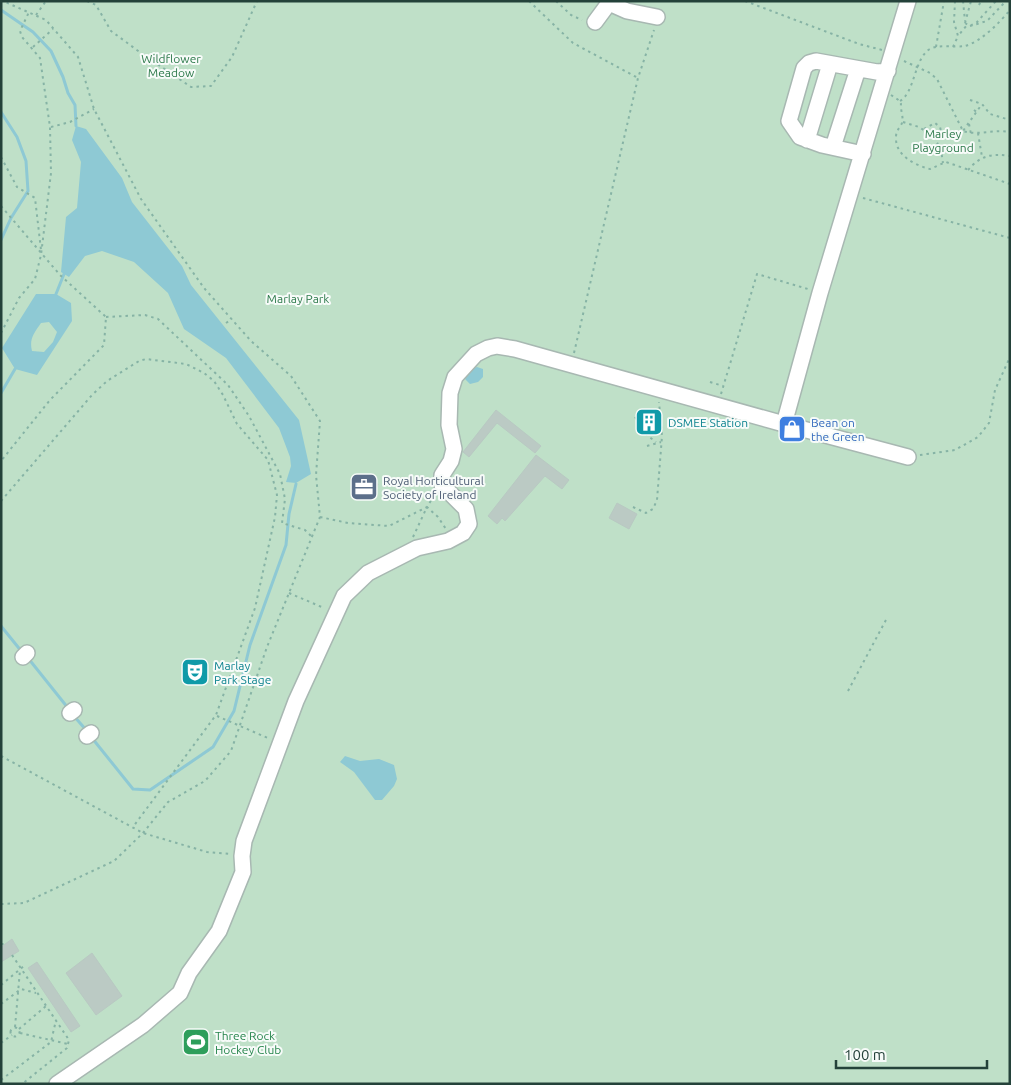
<svg xmlns="http://www.w3.org/2000/svg" width="1011" height="1085" viewBox="0 0 1011 1085" font-family="Ubuntu,sans-serif">
  <style>
    .green { fill: #bfe0c8 }
    .water { fill: #8ec9d4; fill-rule: evenodd }
    .lines { fill: none; stroke-linecap: round; stroke-linejoin: round }
    .stream { stroke: #8ec9d4; stroke-width: 3 }
    .building { fill: #bbcac4; stroke: #b8c9c2 }
    .minor-casing { stroke: #a8b8b2; stroke-width: 18 }
    .path { stroke: #86b3a5; stroke-width: 2; stroke-dasharray: 2.5 4; stroke-linecap: butt }
    .minor { stroke: #fff; stroke-width: 15 }
    .labels { text-anchor: middle; dominant-baseline: central; stroke-width: 4; stroke-linejoin: round; paint-order: stroke }
    .park-label { font-size: 12px; fill: #2d7a4b; stroke: #f7fbf9 }
    .culture-label { font-size: 12px; fill: #0d838f; stroke: #f7fbf9; text-anchor: start }
    .shop-label { font-size: 12px; fill: #366cbe; stroke: #f7fbf9; text-anchor: start }
    .service-label { font-size: 12px; fill: #4e5e75; stroke: #f7fbf9; text-anchor: start }
    .leisure-label { font-size: 12px; fill: #27864d; stroke: #f7fbf9; text-anchor: start }
  </style>
  <rect width="100%" height="100%" fill="#e6efeb"/>
  <!-- green -->
  <path class="green" d="M1,1H1010V1084H1Z"/>
  <!-- water -->
  <path class="water" d="M76,126L86,129L122,178L132,202L182,266L191,285L299,420L311,474L296,483L286,482L291,466L290,457L279,428L226,358L184,329L168,293L134,262L102,251L85,256L69,277L61,272L66,217L77,208L81,162L72,140Z
    M36,294H56L71,303L72,321L37,375L15,369L2,348ZM49,322L57,332L53,342L44,352L32,351C29,339 34,333 41,323Z
    M477,367L483,369V377L478,382L470,384L465,379L471,369Z
    M345,756L360,761L379,759L394,765L397,779L394,786L382,800H375L354,772L340,762Z"/>
  <g class="lines">
    <!-- stream -->
    <path class="stream" d="M1,10L33,32L51,51L63,77L68,93L75,105L76,126
      M1,112L17,137L26,161L28,191L11,218L1,240
      M56,294L64,274
      M1,393L15,369
      M1,626L22,652
      M28,658L68,708
      M73,715L87,731
      M92,738L133,789L150,790L213,747L234,711L250,645L286,545L289,514L296,484"/>
  </g>
  <!-- building -->
  <path class="building" d="M496,410L541,446L535,453L497,423L469,457L463,452Z
    M649,413L658,425L648,432L640,419Z
    M536,455L569,480L562,489L545,476L505,521L502,518L497,524L488,516Z
    M369,475L373,482L378,484L373,497L351,489L356,476L362,478Z
    M617,503L637,514L629,529L609,518Z
    M12,939L19,951L1,962V947Z
    M92,953L122,996L96,1015L66,973Z
    M37,962L80,1026L71,1032L28,968Z"/>
  <g class="lines">
    <!-- minor casing -->
    <g class="minor-casing">
      <path id="minor" d="M595,22L609,3L627,11L657,17
        M807,140L830,64
        M833,147L858,69
        M863,154L822,145L800,137L789,121L804,68L809,63L816,61L877,72L888,71
        M784,424L908,457
        M23,657L27,653
        M70,713L74,710
        M87,736L91,733
        M57,1084L143,1025L180,993L189,973L219,931L243,872L242,856L244,841L296,701L344,596L368,573L417,548L448,541L463,533L469,524L466,509L442,485V475L451,461L454,449L449,425L450,393L455,377L476,354L488,348L497,346L515,349L784,424L820,293L908,1"/>
    </g>
    <!-- path -->
    <path class="path" d="M87,1L96,5L111,31L141,53L191,87L211,86L232,57L257,1
      M529,1L573,43L638,78
      M556,1L571,15L582,20
      M745,1L859,44L882,50
      M955,1L954,22L958,36L967,25
      M963,1L965,21
      M979,5L981,1
      M36,15L46,1
      M965,23L970,26L977,22L996,1
      M965,23L971,1
      M970,26L987,21L1006,1
      M33,47L53,29
      M936,47L944,1
      M953,47L958,36
      M904,61L930,73L937,79L963,131C977,136 994,129 1010,132
      M891,95L900,101L901,104C900,109 904,118 902,123C900,128 896,130 896,137C895,155 914,165 930,169L946,162L1010,184
      M970,100L982,104L990,114L1010,120
      M900,101C914,93 914,63 927,51C936,43 954,48 965,46C981,42 1000,22 1010,10
      M974,110L979,114
      M903,122L919,127L934,137L963,131L982,104
      M969,124L971,134
      M51,127L70,122L94,109
      M924,129L935,123L940,127L942,135
      M978,133L982,157
      M934,137L941,150L943,163
      M1,157L17,187L35,198L41,250
      M968,170C980,156 991,153 1010,156
      M863,198L1010,238
      M1,206L60,275L106,317L104,345L50,400L1,461
      M106,317L145,315L158,319L228,385L249,416L280,474L285,499L282,523L305,530L312,537
      M226,323L232,319
      M1,333L19,298L35,279L41,255L51,173L50,127L40,58L22,37L20,31L29,12
      M574,353L638,78L654,30
      M710,382L723,386
      M721,394L757,274L808,289
      M635,417L648,436L656,442
      M647,446L661,442
      M920,455L955,450L978,437L989,423L995,390L1010,357
      M1,501L92,395L107,381L139,361L146,359L186,364L204,373L214,381L223,395L237,424L268,460L277,495L275,517L255,608L216,715L133,827
      M633,507L646,513L653,509L657,500L662,436L659,402
      M320,517L348,523L389,526L427,507L435,494
      M413,537L427,507L438,517L446,529
      M289,593L324,608
      M848,691L887,618
      M217,716L270,739
      M1,756L143,833L207,852L230,854
      M1,904L24,903L114,861L143,833L168,802L205,781L231,751L267,647L320,517L316,475L320,421L291,376L251,341L204,288L141,199L94,109L78,57L46,20L3,1
      M1,944H5
      M12,955L69,1040L67,1048L22,1084
      M1,985L24,966
      M1,1004L21,989L36,993
      M15,1027L20,970
      M10.5 1032a4.5 4.5 0 1 1 9 0a4.5 4.5 0 1 1-9 0Z
      M19,1029L46,1006
      M20,1033L68,1044
      M1,1043L12,1035
      M1,1080L51,1042L56,1020"/>
    <!-- minor -->
    <use href="#minor" class="minor"/>
  </g>
  <!-- icons -->
  <defs>
    <g id="building-square" transform="scale(1.4375)"><rect x="-9" y="-9" width="18" height="18" rx="4" fill="#0f9aa8" stroke="#f7fbf9"/><path d="M-4-6H4V6H1V3H-1V6H-4ZM-2.5-4.3h1.7v1.8h-1.7ZM.8-4.3h1.7v1.8H.8ZM-2.5-1h1.7V.8h-1.7ZM.8-1h1.7V.8H.8Z" fill="#fff"/></g>
    <g id="shop-square" transform="scale(1.4375)"><rect x="-9" y="-9" width="18" height="18" rx="4" fill="#3f7fe0" stroke="#f7fbf9"/><path d="M-5-2.5h2.3a2.7 3.5 0 0 1 5.4 0H5L5.5 6h-11ZM-1.5-2.5h3a1.5 2.3 0 0 0-3 0Z" fill="#fff"/></g>
    <g id="office-square" transform="scale(1.4375)"><rect x="-9" y="-9" width="18" height="18" rx="4" fill="#5c6f8a" stroke="#f7fbf9"/><path d="M-6-3h4V-5.5h4V-3h4V5H-6ZM-1-4.5V-3h2v-1.5ZM-6 0V1H6V0Z" fill="#fff"/></g>
    <g id="theatre-square" transform="scale(1.4375)"><rect x="-9" y="-9" width="18" height="18" rx="4" fill="#0f9aa8" stroke="#f7fbf9"/><path d="M-5-5.5Q0-4 5-5.5V0Q5 5 0 6Q-5 5-5 0ZM-3.3-2.5H-1v1.5H-3.3ZM1-2.5H3.3v1.5H1ZM-2.8 1Q0 5.5 2.8 1Z" fill="#fff"/></g>
    <g id="stadium-square" transform="scale(1.4375)"><rect x="-9" y="-9" width="18" height="18" rx="4" fill="#2e9e5b" stroke="#f7fbf9"/><path d="M0-5a6.5 5 0 1 0 0 10a6.5 5 0 1 0 0-10ZM-3.5-1.8h7v3.6h-7Z" fill="#fff"/></g>
  </defs>
  <g fill-rule="evenodd">
    <use href="#building-square" x="649" y="422"/>
    <use href="#shop-square" x="792" y="429"/>
    <use href="#office-square" x="364" y="487"/>
    <use href="#theatre-square" x="195" y="672"/>
    <use href="#stadium-square" x="196" y="1042"/>
  </g>
  <g class="labels">
    <!-- park labels -->
    <g class="park-label">
      <text x="171" y="58">Wildflower<tspan x="171" dy="14">Meadow</tspan></text>
      <text x="943" y="133">Marley<tspan x="943" dy="14">Playground</tspan></text>
      <text x="298" y="298">Marlay Park</text>
    </g>
    <!-- culture labels -->
    <g class="culture-label">
      <text x="668" y="422">DSMEE Station</text>
      <text x="214" y="665">Marlay<tspan x="214" dy="14">Park Stage</tspan></text>
    </g>
    <!-- shop labels -->
    <g class="shop-label">
      <text x="811" y="422">Bean on<tspan x="811" dy="14">the Green</tspan></text>
    </g>
    <!-- service labels -->
    <g class="service-label">
      <text x="383" y="480">Royal Horticultural<tspan x="383" dy="14">Society of Ireland</tspan></text>
    </g>
    <!-- leisure labels -->
    <g class="leisure-label">
      <text x="215" y="1035">Three Rock<tspan x="215" dy="14">Hockey Club</tspan></text>
    </g>
  </g>
  <!-- border -->
  <rect width="1011" height="1085" fill="none" stroke="#24423a" stroke-width="5"/>
  <!-- scale -->
  <path d="M836 1060v8h151v-8" fill="none" stroke="#24423a" stroke-width="2.5"/>
  <text x="844" y="1060" font-size="15" fill="#24423a" stroke="#f7fbf9" stroke-width="4" paint-order="stroke">100 m</text>
</svg>
